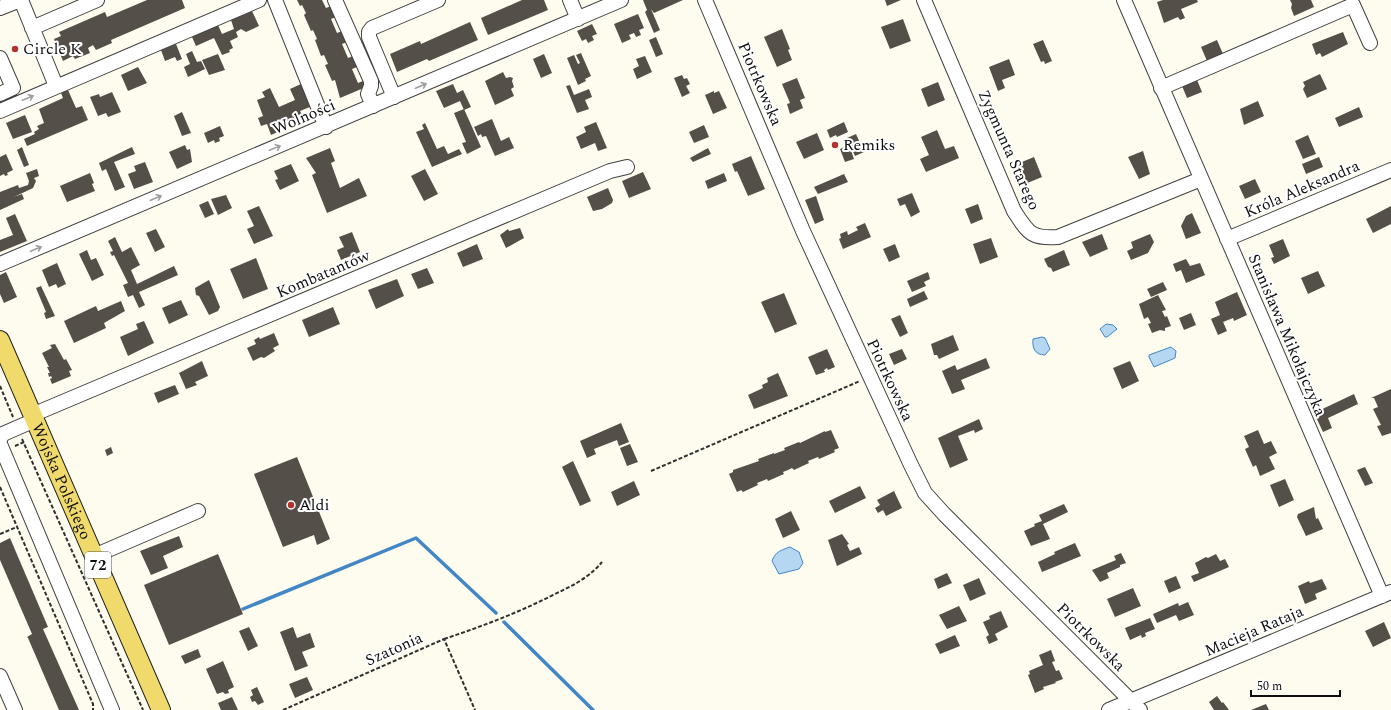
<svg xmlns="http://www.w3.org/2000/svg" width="1391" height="710" viewBox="0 0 1391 710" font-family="Spectral,serif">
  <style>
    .water { fill: #b6d7f2; stroke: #4286c5 }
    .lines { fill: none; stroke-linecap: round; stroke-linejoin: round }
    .stream { stroke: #4286c5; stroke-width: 3.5 }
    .building { fill: #554f4a }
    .minor-casing { stroke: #404040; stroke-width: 16 }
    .major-casing { stroke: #1e1e1e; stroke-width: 20 }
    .path { stroke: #2f2f2f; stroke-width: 2; stroke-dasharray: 4 2; stroke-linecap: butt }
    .minor { stroke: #fff; stroke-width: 14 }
    .major { stroke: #f0da6c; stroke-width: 18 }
    .oneway { stroke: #9e9e9e }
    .poi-dot { fill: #b4322e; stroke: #fff; stroke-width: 1.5 }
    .labels { text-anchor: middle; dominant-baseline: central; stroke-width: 4; stroke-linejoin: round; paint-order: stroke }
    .shield { fill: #fff; stroke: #565656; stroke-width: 1 }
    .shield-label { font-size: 15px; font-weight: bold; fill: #0d0d0d }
    .poi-label { font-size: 16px; fill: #0d0d0d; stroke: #fff; text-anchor: start }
    .street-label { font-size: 16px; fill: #0d0d0d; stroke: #fff }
  </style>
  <rect width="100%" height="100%" fill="#fefcee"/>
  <!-- water -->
  <path class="water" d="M1106,324L1113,325L1117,329L1107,337H1105L1100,329Z
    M1042,337L1045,338L1050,349L1045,355C1035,355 1032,348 1033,339Z
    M1171,347L1176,351L1175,358L1154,367L1149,357V355Z
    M790,547L799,552L803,563L799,569L779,574L772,561C775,552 781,550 790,547Z"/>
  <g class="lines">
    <!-- stream -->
    <path class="stream" d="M243,609L416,538L496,613
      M504,622L593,710"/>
  </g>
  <!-- building -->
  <path class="building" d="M147,0H182L185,8L111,40L112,43L96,50L93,45L88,48L90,53L75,59L73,56L63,61L54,39L61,36L59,32L105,12L107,17Z
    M297,0H322L326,8L331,6L336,17L331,19L337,33L342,31L347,42L342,44L348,58L353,56L357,67L352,69L358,83L363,81L366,87L340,98L335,80L332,81L325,65L328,64L324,55L321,56L315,40L317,39L313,30L311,31L304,15L306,13L302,5L300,6Z
    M522,0H544L548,10L488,35L481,18Z
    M643,0H683L654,13L651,9L660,30L654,33L645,12L647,10Z
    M885,0H901L887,6Z
    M1163,0H1197L1198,2L1181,9L1185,18L1180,20L1178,17L1164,23L1157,2Z
    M1290,0H1311L1314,7L1294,16L1291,8L1292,4Z
    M252,11L259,26L246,32L241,29L236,32L238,37L230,41L233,48L229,50L230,52L222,55L214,38L196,46L192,37L218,25L222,34L234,29L231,20Z
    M638,14L644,28L639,30L641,35L636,37L634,33L629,35L631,39L622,43L614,24Z
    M903,19L911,41L890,49L881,27Z
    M470,22L478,40L429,61L427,59L397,72L390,54L420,41L421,44Z
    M592,24L597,34L592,36L594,40L588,43L586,39L582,41L577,31Z
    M782,29L790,49L788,50L792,60L777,67L764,37Z
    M1343,32L1348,44L1322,57L1320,53L1316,55L1312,44Z
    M656,37L663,54L656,57L649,40Z
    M1043,40L1052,61L1045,64L1044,61L1041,62L1033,44Z
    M1217,40L1223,54L1207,61L1201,47Z
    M176,44L182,59L177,61L175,57L165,61L161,50Z
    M192,51L197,62L201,61L205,69L188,77L184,67L190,64L186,54Z
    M581,53L591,76L585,79L586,81L578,85L567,58L574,55L578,64L580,63L576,55Z
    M218,54L225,70L209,75L202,60Z
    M544,54L552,73L541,78L533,59Z
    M645,56L652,72L637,79L633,69L639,66L636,59Z
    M1009,59L1015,75L1002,80L1005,88L998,91L989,67Z
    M138,67L147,83L128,91L121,75Z
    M503,72L506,78L510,77L513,78L512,81L514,87L511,89L514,96L495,105L485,81Z
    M1320,74L1327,89L1307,98L1303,89L1305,86L1303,82Z
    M682,75L684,79L687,78L690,84L686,86L690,93L682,97L674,78Z
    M797,78L805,98L800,100L803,108L790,114L787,104L790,103L782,84Z
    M1197,80L1202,92L1187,98L1182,86Z
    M938,82L945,100L928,107L921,89Z
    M301,84L310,107L300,111L302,115L300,117L277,126L280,131L271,135L267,124L261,126L258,118L263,116L257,100L265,97L262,92L270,88L279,107L295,100L290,89Z
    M453,84L457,93L463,90L471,107L464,110L460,101L444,108L436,91Z
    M570,85L574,95L589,89L592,97L585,100L589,109L577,113L566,86Z
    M68,90L76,108L82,106L88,120L27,146L24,139L35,134L34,132L39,129L37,126L44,123L39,109L63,98L61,93Z
    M714,91V93L719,91L727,108L713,114L705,95Z
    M112,92L121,112L108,117L106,113L98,116L90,97L99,94L100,97Z
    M1258,101L1264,116L1244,125L1240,109Z
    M1359,107L1363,117L1339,127L1335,118Z
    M464,109L481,147L467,154L462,143L466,142L454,113Z
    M182,112L191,133L182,136L174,116Z
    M25,115L32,132L13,139L6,123Z
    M492,119L501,141L509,137L514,148L495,156L486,136L482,137L481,134L478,136L474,127Z
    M596,122L607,148L598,151L595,143L581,149L576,137L586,132L584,127Z
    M844,122L848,132L837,137L836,135L830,138L827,130Z
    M425,123L437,149L444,146L448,154L459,149L462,154L432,167L416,132L424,129L422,125Z
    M704,125L709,137L694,143L689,132Z
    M220,126L224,136L219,138L220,141L215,143L214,140L208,143L204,133Z
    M937,130L945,149L954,146L959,158L926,172L920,159L929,155L921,137Z
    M817,133L824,150L804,159L796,142Z
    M856,134L864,152L855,156L847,138Z
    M1308,135L1316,154L1303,159L1295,141Z
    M185,145L187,150L190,149L192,162L177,169L169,152Z
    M849,145L854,159L845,162L840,149Z
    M22,147L29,165L24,167L17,150Z
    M132,147L135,154L114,162L125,187L115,191L106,169L102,171L99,163Z
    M330,148L335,161L331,163L340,188L359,178L367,196L327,213L312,175L316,173L306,158Z
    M708,148L711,154L693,162L690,158Z
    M1143,151L1150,174L1139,179L1128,157Z
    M6,154L13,170L7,173L8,175L5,176L4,174L0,176V157Z
    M751,156L765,189L748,196L737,171L735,172L732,164Z
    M1034,157L1042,177L1025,184L1017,164Z
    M1319,157L1323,167L1306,174L1302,164Z
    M145,162L153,182L134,189L128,174L136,171L134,166Z
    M291,164L299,181L280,190L275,180L278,179L274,171Z
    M37,169L39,176L34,178L36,181L33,188L14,197L22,194L24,199L0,210V192L18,185L19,188L28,185L29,181L26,173Z
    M425,169L438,194L424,201L411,176Z
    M643,172L651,189L629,198L622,181Z
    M90,173L94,183L92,184L95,191L67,202L60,186Z
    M724,173L727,181L708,189L705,181Z
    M844,174L848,182L818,194L814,187Z
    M1255,179L1261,192L1245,199L1239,186Z
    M608,188L613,200L612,203L602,209L593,211L587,197Z
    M912,193L920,212L911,217L905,204L900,206L897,199Z
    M226,195L232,208L218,215L211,199Z
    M816,196L824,220L815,224L805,200Z
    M208,201L214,214L205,218L199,205Z
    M978,204L983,219L971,224L965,209Z
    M259,206L273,236L254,244L247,229L254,226L247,211Z
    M1391,206V224L1373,233L1366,219Z
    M1192,213L1201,233L1186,239L1181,226L1186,216Z
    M15,214L27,241L0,252V240L13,235L6,218Z
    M865,223L871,237L843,249L839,239L841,238L840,234L847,231L848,235L858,230L856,227Z
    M520,228L524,238L506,248L500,235L508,229L509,231Z
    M156,229L165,247L155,252L146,233Z
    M352,232L360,252L341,260L337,250L344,247L339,237Z
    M1102,234L1108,249L1090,257L1082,242Z
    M1150,234L1154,242L1148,253L1131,260L1127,251L1133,248L1131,242Z
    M115,237L122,252L131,247L140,265L131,270L137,284L174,266L178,275L139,292L145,305L139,308L133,295L128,297L123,285L128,283L114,255L112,256L110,252L113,251L108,241Z
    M991,238L998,257L980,264L973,244Z
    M1283,239L1290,256L1274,264L1271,258L1274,257L1269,245Z
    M477,244L483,259L463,267L457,253Z
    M895,244L900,257L889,262L883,249Z
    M87,250L91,260L96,258L104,275L92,281L79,254Z
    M1064,250L1070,265L1053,272L1051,268L1048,267L1044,259Z
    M256,258L268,289L243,299L230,269Z
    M1186,259L1190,266L1200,263L1205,275L1186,283L1181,270L1176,272L1173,264Z
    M57,263L66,284L58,288L56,284L49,287L42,270Z
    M427,268L434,283L418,289L411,274Z
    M1318,271L1325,286L1308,294L1301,278Z
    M6,272L17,297L4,303L0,294V275Z
    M928,272L930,279L924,282L926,286L912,292L907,281Z
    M397,279L404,296L376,309L368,290Z
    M209,280L220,307L218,311L209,315L199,296L196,295L195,288Z
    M1163,282L1167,290L1151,297L1147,289Z
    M41,286L55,316L46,319L44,313L46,312L36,288Z
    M924,291L928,299L910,307L907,299Z
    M1237,292L1247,315L1234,321L1233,318L1223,322L1221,317L1227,331L1218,335L1211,319L1220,315L1215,302Z
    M784,293L797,324L775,333L761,302Z
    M1158,295L1166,310L1162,311L1165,317L1167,316L1171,326L1165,328V331L1160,330L1152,333L1148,324L1151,323L1148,317L1144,319L1139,304Z
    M181,300L188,315L169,324L162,308Z
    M121,301L125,311L104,323L106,328L74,343L64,321L96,306L98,311Z
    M333,307L340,324L309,337L302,320Z
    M1191,313L1196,325L1184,330L1179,318Z
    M900,315L908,333L900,337L891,319Z
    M144,321L154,343L128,356L120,337L138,329L136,324Z
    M274,333L279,345L273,348L275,351L264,358L261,357L253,361L247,348L256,344L254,340L259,337L260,339Z
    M953,335L959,350L939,359L937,355H934L931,344Z
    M55,344L64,360L66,359L72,370L69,371L71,376L52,384L50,379L52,378L51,376L49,377L48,373H50L47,367H49L42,353L52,348L50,345Z
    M827,349L835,367L828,370L827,368L824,370L825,372L816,375L808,357Z
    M902,349L907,359L894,365L889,354Z
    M986,358L990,368L961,380L965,389L952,394L942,371L955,365L957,370Z
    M202,361L208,376L195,382L197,385L186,389L179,373Z
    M1130,361L1139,381L1122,389L1113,368Z
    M778,373L788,396L754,409L748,395L763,388L762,385L768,382L767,378Z
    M175,385L179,394L158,403L154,393Z
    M1391,389V433L1382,436L1377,426L1381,425L1373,409L1378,407L1374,398H1371Z
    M1354,394L1358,404L1328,418L1332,428L1323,432L1314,413Z
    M979,419L983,429L975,433L974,430L958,436L968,460L950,468L938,438Z
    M621,423L629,442L619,446L617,440L594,449L596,454L587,458L580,441Z
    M831,430L839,448L834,450L835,452L819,459L818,457L808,461L809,463L794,470L792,468L788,470L783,472L784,474L768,481L767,479L757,483L758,485L743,492L741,490L737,492L729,474L733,472V470L759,461L758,459L774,453V454L785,450L784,448L799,442L800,443L825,431V432Z
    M1258,430L1264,444L1271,441L1277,453L1269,457L1275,469L1260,476L1256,465L1253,467L1245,449L1249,447L1244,436Z
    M630,444L638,462L627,466L620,448Z
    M111,447L113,453L107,456L105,450Z
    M297,457L330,539L317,545L314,535L283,547L254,474Z
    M573,461L591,501L580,506L562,467Z
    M1365,467L1373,483L1365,486L1357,470Z
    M1285,479L1294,500L1279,507L1270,485Z
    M634,481L640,495L617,506L611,492Z
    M860,486L866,498L835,513L829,501Z
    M894,491L902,508L886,516L883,510L878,513L875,508L880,505L877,500Z
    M1064,504L1068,512L1043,524L1050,539L1031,546L1024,531L1035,526L1034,524L1042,521L1039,515Z
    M1314,507L1316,519L1318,518L1323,529L1306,536L1297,517L1298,514Z
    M791,511L800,530L783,538L775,519Z
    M842,534L849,544L847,545L850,551L859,547L862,554L837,566L828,540Z
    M179,536L183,547L163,556L168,568L151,575L140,551Z
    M10,538L48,627L43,629L79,710H59L28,638L27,637L32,634L0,560V543Z
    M1075,543L1081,556L1042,572L1038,562L1055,554L1054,552Z
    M1121,553L1126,563L1120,565V567L1107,573L1109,578L1100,582L1092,570L1116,560L1114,556Z
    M218,554L243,614L169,645L144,585Z
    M1216,554L1220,561L1225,559L1229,567L1194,582L1191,576L1199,573L1195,563L1206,557L1208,558Z
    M947,573L952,583L938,589L934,579Z
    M1176,576L1181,588L1169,593L1164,581Z
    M979,578L986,594L970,601L963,585Z
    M1322,579L1327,589L1315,594L1317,599L1305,604L1298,586L1309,581L1310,583Z
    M1133,588L1141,606L1115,617L1107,599Z
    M1188,602L1194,615L1179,621L1176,615L1157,623L1153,614L1178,603L1179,606Z
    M959,606L967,621L947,629L939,615Z
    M1001,611L1008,627L995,634L998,640L989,644L986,637L989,635L983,622L990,619L989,616Z
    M1150,618L1155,629L1145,633L1146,636L1142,638L1141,635L1130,640L1125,628Z
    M1384,622L1391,638L1373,647L1365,631Z
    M249,627L258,646L248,651L239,631Z
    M293,627L297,638L310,633L315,647L302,652L308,666L295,671L280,632Z
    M955,635L960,646L940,654L935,644Z
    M198,649L201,657L185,664L181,656Z
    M1051,650L1055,661L1052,662L1056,671L1059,670L1063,679L1055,682L1056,683L1043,687L1044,689L1035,693L1028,675L1030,674L1029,671L1043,665L1039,655Z
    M223,661L234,687L228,690L229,693L225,694L223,692L217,694L206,669Z
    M307,677L313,690L295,698L289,684Z
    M257,687L264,702L258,705L255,701L252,702L250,697L253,695L251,690Z
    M1217,696L1222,703L1223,702L1229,710H1214L1209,702Z
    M232,697L238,710H221L218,703Z
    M1266,704L1269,710H1251Z"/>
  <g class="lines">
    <!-- minor casing -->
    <g class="minor-casing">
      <path id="minor" d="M21,0L56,86
        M275,0L326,127
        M335,0L371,81V86L368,94L373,106
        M570,0L578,19
        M705,0L803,231L911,465L925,493L944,514L1140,710
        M924,0L1014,211C1028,232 1030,239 1058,237L1201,179
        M1124,0L1382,596
        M0,8L20,0
        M32,28L97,0
        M0,58L13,88L0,94
        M1161,88L1353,5L1370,43
        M394,97L369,37V32L372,28L438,0
        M0,111L259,0
        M1227,239L1391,170
        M0,264L621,0
        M32,415L610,171L627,167
        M0,439L3,434L35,420
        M0,444L112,710
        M94,556L198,511
        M0,676L15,710
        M1109,710L1391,592"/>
    </g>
    <!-- major casing -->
    <g class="major-casing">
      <g id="major">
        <path id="s1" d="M0,340L161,710"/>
      </g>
    </g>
    <!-- path -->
    <path class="path" d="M0,386L13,417
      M22,439L143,710
      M15,446L24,442
      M651,471L860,381
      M0,487L93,704V710
      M0,534L17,527
      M444,639C480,627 515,614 549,597C569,587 587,580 602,562
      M283,710L444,639L475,710"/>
    <!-- minor -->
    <use href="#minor" class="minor"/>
    <!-- major -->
    <use href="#major" class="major"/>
  </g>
  <!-- one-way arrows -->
  <defs><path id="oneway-shaft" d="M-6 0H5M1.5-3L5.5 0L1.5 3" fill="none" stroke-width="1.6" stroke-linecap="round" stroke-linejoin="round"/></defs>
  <g class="oneway">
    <use href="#oneway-shaft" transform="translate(421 86) rotate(-23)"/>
    <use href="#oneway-shaft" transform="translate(28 98) rotate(-23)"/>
    <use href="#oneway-shaft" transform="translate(275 148) rotate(-22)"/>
    <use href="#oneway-shaft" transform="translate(156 198) rotate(-23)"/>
    <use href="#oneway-shaft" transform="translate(36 249) rotate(-23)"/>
  </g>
  <!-- markers -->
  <g class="poi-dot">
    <circle cx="15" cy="49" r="4"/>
    <circle cx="835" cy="145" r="4"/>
    <circle cx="291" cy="505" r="4"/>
  </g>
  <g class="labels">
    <!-- shield labels -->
    <rect class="shield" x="85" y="552" width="26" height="26" rx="3"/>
    <g class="shield-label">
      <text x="98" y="565">72</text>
    </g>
    <!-- poi labels -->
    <g class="poi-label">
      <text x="23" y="49">Circle K</text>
      <text x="843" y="145">Remiks</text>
      <text x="299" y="505">Aldi</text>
    </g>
    <!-- street labels -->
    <g class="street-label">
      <text transform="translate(760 84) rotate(67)">Piotrkowska</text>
      <text transform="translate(304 117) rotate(-23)">Wolności</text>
      <text transform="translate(1009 150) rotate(66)">Zygmunta Starego</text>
      <text transform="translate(1302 189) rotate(-23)">Króla Aleksandra</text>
      <text transform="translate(323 274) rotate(-23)">Kombatantów</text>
      <text transform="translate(1287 335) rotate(67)">Stanisława Mikołajczyka</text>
      <text transform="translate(890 380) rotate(65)">Piotrkowska</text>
      <text stroke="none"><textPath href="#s1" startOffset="154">Wojska Polskiego</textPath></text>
      <text transform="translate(1254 631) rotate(-23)">Macieja Rataja</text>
      <text transform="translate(1091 637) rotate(45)">Piotrkowska</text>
      <text transform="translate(394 649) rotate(-24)">Szatonia</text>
    </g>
  </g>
  <!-- scale -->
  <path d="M1251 690v6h89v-6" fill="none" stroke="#0d0d0d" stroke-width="2"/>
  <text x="1257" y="690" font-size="12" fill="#0d0d0d" stroke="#ffffff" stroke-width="3" paint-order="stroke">50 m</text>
</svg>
